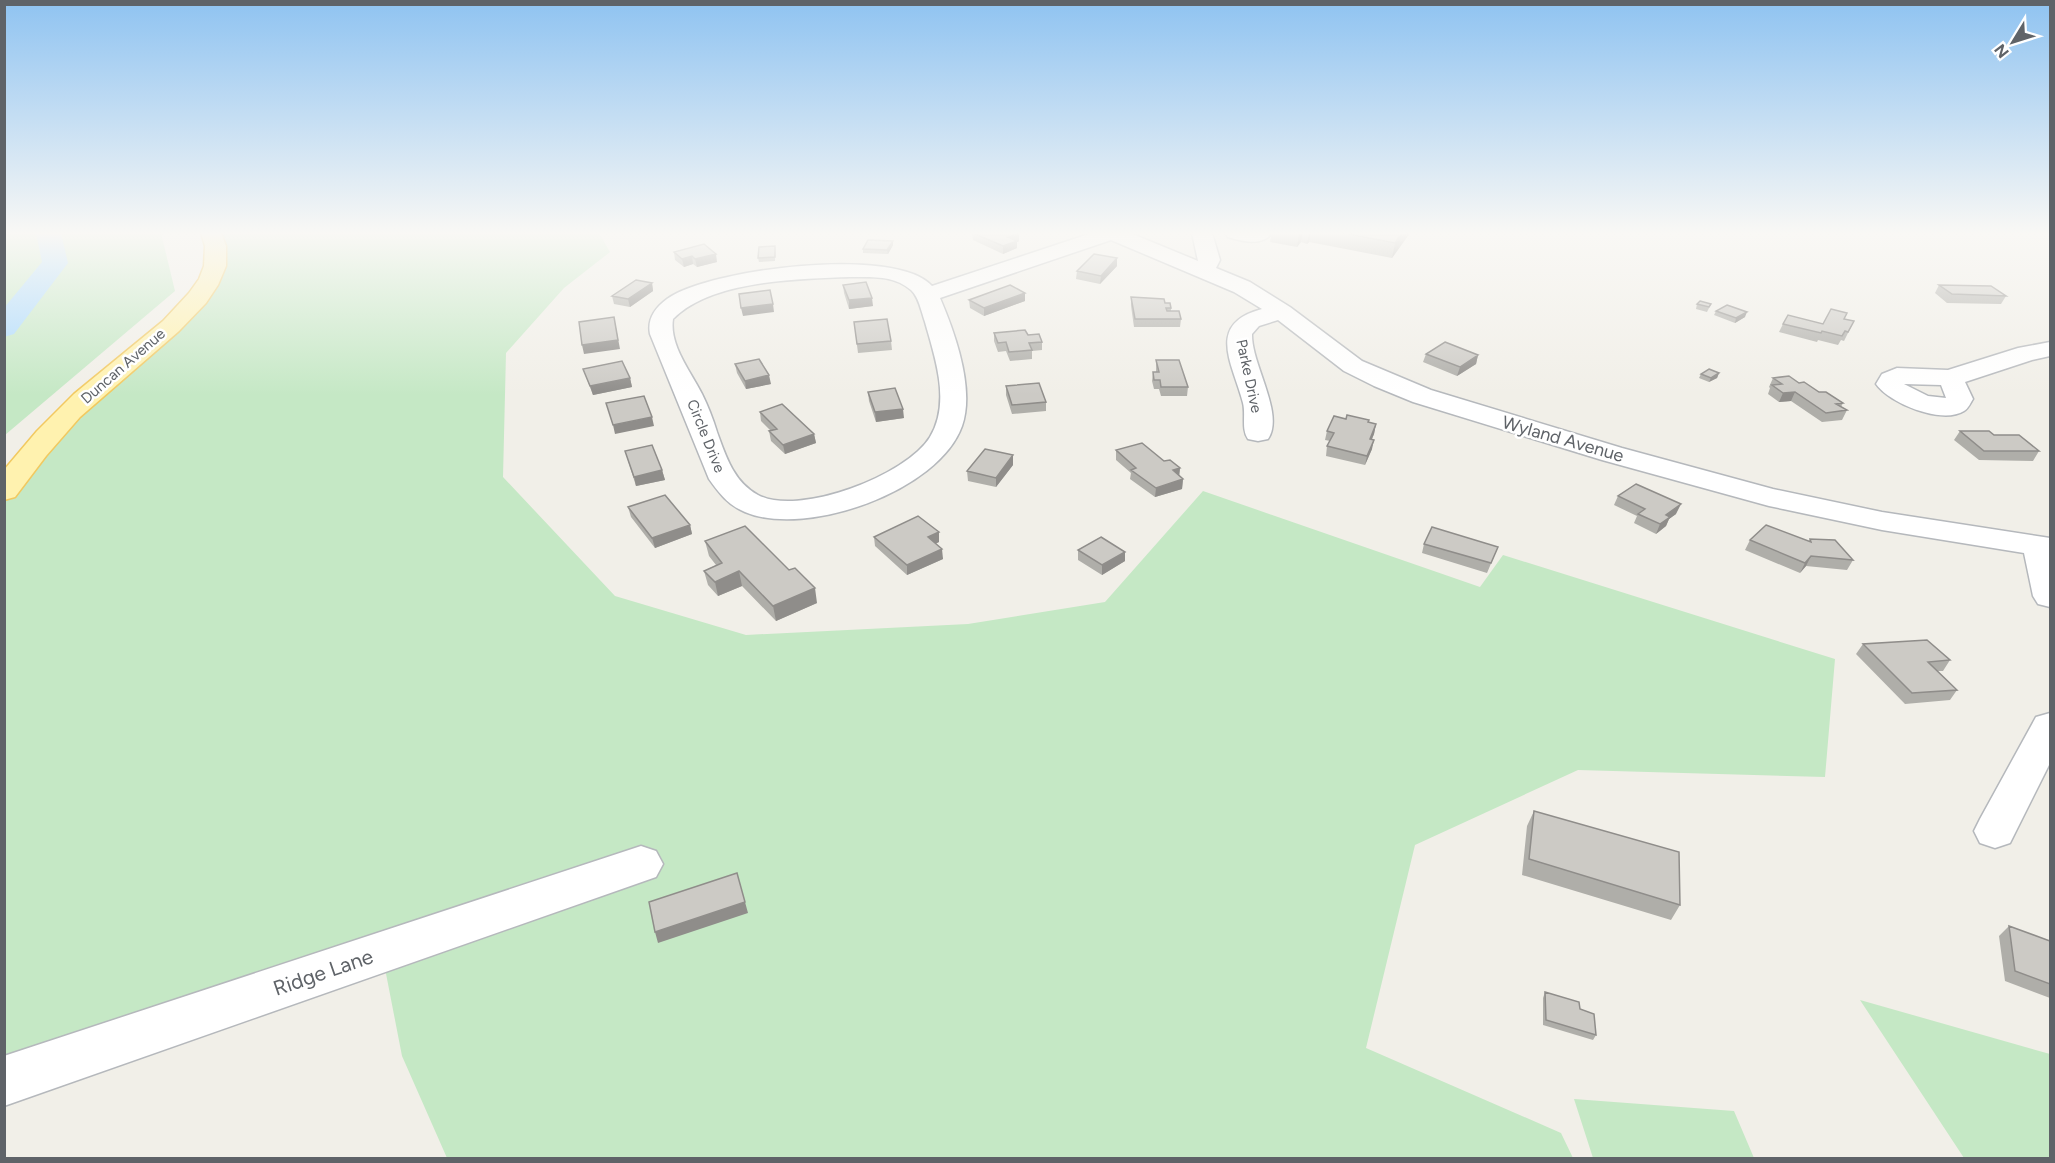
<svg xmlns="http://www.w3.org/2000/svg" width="2055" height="1163" viewBox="0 0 2055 1163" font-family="Figtree,sans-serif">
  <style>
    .green { fill: #c5e8c5 }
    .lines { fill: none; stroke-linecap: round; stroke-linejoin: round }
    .river { fill: #aadaff; fill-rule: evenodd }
    .minor-casing { stroke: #b5b8bc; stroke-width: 3 }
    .major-casing { stroke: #f2c960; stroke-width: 3 }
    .minor { fill: #fff; fill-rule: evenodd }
    .major { fill: #fff2af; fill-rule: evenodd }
    .wall { fill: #afaea9 }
    .shaded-wall { fill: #8f8d8a }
    .building { fill: #cccac5; stroke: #8f8d8a; stroke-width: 1.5 }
    .labels { text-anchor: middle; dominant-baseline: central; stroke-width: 5; stroke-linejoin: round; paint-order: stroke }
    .far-street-label { font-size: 15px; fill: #5f6368; stroke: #fff }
    .street-label { font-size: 18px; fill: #5f6368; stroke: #fff }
    .near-street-label { font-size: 21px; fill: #5f6368; stroke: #fff }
  </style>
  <rect width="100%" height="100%" fill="#f1efe8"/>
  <!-- green -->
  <path class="green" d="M5,233H161L175,291L5,435Z
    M211,233H599L610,252L564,288L506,353L503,477L615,596L746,635L968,624L1105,602L1203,491L1480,587L1503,555L1835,659L1825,777L1578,770L1415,845L1366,1048L1561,1133L1573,1158H447L402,1056L382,953L5,1081V491L191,305L216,243Z
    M1860,1000L2050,1054V1158H1964Z
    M1574,1099L1734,1111L1754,1158H1593Z"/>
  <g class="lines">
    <!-- river -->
    <path class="river" d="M36,233H61L68,263L14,334L4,337V308L42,262Z"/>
    <!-- minor casing -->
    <g class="minor-casing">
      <path id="minor" d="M1092,233H1130L1198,261L1192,233H1212L1220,260L1216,268L1250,282L1290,307L1362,361L1431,390L1622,448L1773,489L1882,512L2050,538V607L2038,604L2033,596L2024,553L1882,530L1769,506L1602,460L1413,402L1374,386L1344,371L1278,320L1259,326L1252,334C1251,364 1285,414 1268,439L1258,441L1248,439C1241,429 1246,415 1243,403C1233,364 1205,324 1262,309L1234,292L1111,240L940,298C955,333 975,389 962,426C939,491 806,538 745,512C728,505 719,493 709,479L650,334C647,319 655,308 667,299C708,269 896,245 932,286ZM850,277C871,277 894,275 911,290C919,297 921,311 925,322C935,358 951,402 930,437C907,475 799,517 758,495C734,482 726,457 717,432C713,419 708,406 702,394C691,372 669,345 673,319C711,280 798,279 850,277Z
        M1225,233H1272C1262,247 1242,241 1228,237Z
        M2050,342V356L2032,360L1965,382L1973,399C1971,402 1968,409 1964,411C1942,425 1889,403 1876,384L1882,374L1897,368L1948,370L2018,348ZM1904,384L1941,385L1946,398L1928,396Z
        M2050,713V763L2010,843L1995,848L1980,843L1974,831L1980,819L2036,717Z
        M641,846L656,851L663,864L656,877L4,1106V1056Z"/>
    </g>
    <!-- major casing -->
    <g class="major-casing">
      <path id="major" d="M201,233H221L226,246V266L218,285L206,303L179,331L80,417L46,456L15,497L4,500V470L37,431L74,394L163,321L189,293L199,279L204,266L205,246Z"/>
    </g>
    <!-- minor -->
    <use href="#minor" class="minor"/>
    <!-- major -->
    <use href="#major" class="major"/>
  </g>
  <!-- wall -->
  <path class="wall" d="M972,233L1019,241L1017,242V248L1003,254L973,240Z
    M1270,233H1410L1392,258L1309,242L1307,244L1301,242L1297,247L1270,242L1271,237L1269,236Z
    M893,241V245L888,254L863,253V249Z
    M775,250V261L759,262L758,258Z
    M674,252L717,262L697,267L693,264L684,267L675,260Z
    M1117,266L1100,284L1076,279L1077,271Z
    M652,283L653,291L630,307L614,304L612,296Z
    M843,285L873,306L849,309L844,293Z
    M1939,285L2006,296L2001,304L1947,303L1935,293Z
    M1131,297L1165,303L1171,308V311L1181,319L1180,327H1134L1131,306Z
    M969,300L1025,301L984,316L970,308Z
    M1697,304H1711L1707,312L1696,309Z
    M1716,311L1745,317L1735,323L1714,315Z
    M1844,319L1854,321L1844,341L1841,340L1838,345L1818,340L1817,342L1779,332L1783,324H1823Z
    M854,322L891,341L892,350L858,353Z
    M994,333L1028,335L1042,342V350L1032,351V359L1010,361L1006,351L998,352L994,341Z
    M1426,354L1478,355L1476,364L1457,376L1423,362Z
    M1156,360L1188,387L1187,396H1161L1159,389H1154L1152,381L1153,372H1156Z
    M735,364L771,384L746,389L737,373Z
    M583,369L630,378L632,387L593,395Z
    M1719,373L1717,378L1709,382L1699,378L1701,374Z
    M1773,378L1799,383L1843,403L1841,407L1847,410L1842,420L1822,422L1791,401L1779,402L1768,394L1770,388L1769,387Z
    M1006,386L1046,402V411L1012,414L1006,395Z
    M868,392L904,418L876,422L869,401Z
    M760,412L814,434L816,443L785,454L771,441L769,431H771L761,421Z
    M1346,419L1369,420L1368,423L1376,424L1374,434L1372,439V449L1365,465L1326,456L1327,446L1330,441L1325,440L1327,431Z
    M1960,431L1994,435L2039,451L2033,461L1979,460L1954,440Z
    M1116,450L1164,461L1180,468L1179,476L1183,479L1182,489L1155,497L1130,479L1131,473L1116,460Z
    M625,451L662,470L665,480L636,486Z
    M1013,465L996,487L968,481L967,471Z
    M1618,496L1676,514L1669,519L1666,526L1656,534L1634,523L1637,516L1614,505Z
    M628,507L690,525L692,534L655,548L631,517Z
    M874,537L939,542L936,543L943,559L907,575L875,546Z
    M1810,539L1853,560L1847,570L1806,566L1800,573L1745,550L1750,540L1809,541Z
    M705,541L817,603L776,621L742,586L718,596L708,585L704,571L716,565L709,556Z
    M1424,544L1498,547L1487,573L1422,553Z
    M1078,550L1125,561L1102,575L1078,560Z
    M1863,644L1950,660L1943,671H1937L1957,690L1950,700L1905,704L1856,654Z
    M1534,811L1680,905L1671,920L1522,875L1527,826Z
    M2009,926L2050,941V998L2005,981L1999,936Z
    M1545,992L1596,1035L1593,1040L1543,1025V998Z"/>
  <!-- shaded-wall -->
  <path class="shaded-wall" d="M1019,233V241L1017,242V248L1003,254V246L1008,237Z
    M1299,233H1302L1301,242L1297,247Z
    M1309,233H1311L1309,242L1307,244Z
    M1402,233H1410L1392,258L1395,243Z
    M893,241V245L888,254L887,250Z
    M716,254L717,262L697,267L695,259Z
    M692,256L693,264L684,267L682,259Z
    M1117,258V266L1100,284L1101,276Z
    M652,283L653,291L630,307L628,299Z
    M1025,293V301L984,316V308Z
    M872,298L873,306L849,309V300Z
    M773,304L774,312L743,316L741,308Z
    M1747,312L1745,317L1735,323L1736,318Z
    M614,317L620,349L584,354L582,345Z
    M1478,355L1476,364L1457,376L1460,367Z
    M1719,373L1717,378L1709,382L1711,378Z
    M769,375L771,384L746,389L745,381Z
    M630,378L632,387L593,395L590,386Z
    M1795,392L1791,401L1779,402L1783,393Z
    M903,409L904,418L876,422L875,412Z
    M652,417L654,426L615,434L613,425Z
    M1376,424L1374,434L1368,448L1370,439Z
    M814,434L816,443L785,454L783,445Z
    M1374,440L1372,449L1365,465L1367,456Z
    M1013,455V465L996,487V478Z
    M1180,468L1179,477L1173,470Z
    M662,470L665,480L636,486L634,477Z
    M1183,479L1182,489L1155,497L1156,488Z
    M1681,504L1676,514L1669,519L1666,526L1656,534L1660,524L1666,515Z
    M690,525L692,534L655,548L652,538Z
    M939,532V542L929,547L928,537Z
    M942,549L943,559L907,575V565Z
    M1125,552V561L1102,575V565Z
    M1811,556L1806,566L1800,573L1805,563Z
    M739,571L742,586L718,596L715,582Z
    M815,588L817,603L776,621L773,606Z
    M745,902L748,913L658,943L655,932Z"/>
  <!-- building -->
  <path class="building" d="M973,233H1019L1008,237L1017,241L1003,246Z
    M1343,233H1402L1395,243Z
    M868,240L893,241L887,250L863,249Z
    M704,244L716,254L695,259L692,256L682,259L674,252Z
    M775,246V257L758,258L759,247Z
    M1094,254L1117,258L1101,276L1077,271Z
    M636,280L652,283L628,299L612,296Z
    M866,282L872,298L849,300L843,285Z
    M1010,285L1025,293L984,308L969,300Z
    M1939,285L1991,286L2006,296L1952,294Z
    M770,290L773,304L741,308L739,294Z
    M1131,297L1164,299L1165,303H1170L1171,308H1166L1167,311H1179L1181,319H1135Z
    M1700,301L1711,304L1709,307L1697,304Z
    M1727,305L1747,312L1736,318L1716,311Z
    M1831,309L1847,313L1844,319L1854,321L1848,332L1845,331L1842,336L1822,331L1821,333L1783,324L1788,315L1823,324Z
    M614,317L618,340L582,345L579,322Z
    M887,319L891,341L857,344L854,322Z
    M1025,330L1028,335L1039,334L1042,342L1029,343L1032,350L1009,352L1006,342L998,343L994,333Z
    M1445,342L1478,355L1460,367L1426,354Z
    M759,359L769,375L745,381L735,364Z
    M1156,360H1179L1188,387H1161L1160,380H1154L1153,372H1159Z
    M622,361L630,378L590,386L583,369Z
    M1709,369L1719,373L1711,378L1701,374Z
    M1789,376L1799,383L1804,382L1819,392H1826L1843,403L1836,404L1847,410L1826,413L1795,392L1783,393L1772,385L1782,384L1773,378Z
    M1039,383L1046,402L1012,405L1006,386Z
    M895,388L903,409L875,412L868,392Z
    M644,396L652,417L613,425L606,403Z
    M782,404L814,434L783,445L769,431L777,429L760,412Z
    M1347,415L1369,420L1368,422L1376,424L1370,439L1374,440L1367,456L1327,446L1334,433L1327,431L1334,416L1346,419Z
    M1960,431H1989L1994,435H2019L2039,451H1984Z
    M1142,443L1164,461L1170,460L1180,468L1173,470L1183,479L1156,488L1131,470L1136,468L1116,450Z
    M652,445L662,470L634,477L625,451Z
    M985,449L1013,455L996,478L967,471Z
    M1636,484L1681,504L1666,515L1670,517L1660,524L1638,514L1645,509L1618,496Z
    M665,495L690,525L652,538L628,507Z
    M918,516L939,532L928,537L942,549L907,565L874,537Z
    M1766,525L1811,542L1810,539L1835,540L1853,560L1811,556L1805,563L1750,540Z
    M745,526L789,570L795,568L815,588L773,606L739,571L715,582L704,571L722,563L705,541Z
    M1432,527L1498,547L1491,563L1424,544Z
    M1101,537L1125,552L1102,565L1078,550Z
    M1927,640L1950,660L1928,662L1957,690L1912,693L1863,644Z
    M1534,811L1679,852L1680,905L1529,859Z
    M737,873L745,902L655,932L649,902Z
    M2009,926L2050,941V984L2015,971Z
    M1545,992L1579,1002L1580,1009L1594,1014L1596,1035L1546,1020Z"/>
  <!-- sky -->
  <linearGradient id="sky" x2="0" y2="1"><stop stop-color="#8fc3f1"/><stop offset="0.59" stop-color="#f9f8f5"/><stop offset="1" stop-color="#f9f8f5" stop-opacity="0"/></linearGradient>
  <rect width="2055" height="395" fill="url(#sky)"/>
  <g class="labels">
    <!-- far-street labels -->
    <g class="far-street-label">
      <text transform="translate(123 366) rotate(-41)">Duncan Avenue</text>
      <text transform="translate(1249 376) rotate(78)">Parke Drive</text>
      <text transform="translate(706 436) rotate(68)">Circle Drive</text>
    </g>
    <!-- street labels -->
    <g class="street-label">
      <text transform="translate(1563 439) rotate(16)">Wyland Avenue</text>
    </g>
    <!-- near-street labels -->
    <g class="near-street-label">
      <text transform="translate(323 972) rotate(-19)">Ridge Lane</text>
    </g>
  </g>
  <!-- border -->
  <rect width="2055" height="1163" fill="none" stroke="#5f6368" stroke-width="12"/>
  <!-- north arrow -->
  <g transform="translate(2013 42) rotate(232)" stroke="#ffffff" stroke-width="4.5" paint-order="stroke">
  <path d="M0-4.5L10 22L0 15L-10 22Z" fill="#5f6368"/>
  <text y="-9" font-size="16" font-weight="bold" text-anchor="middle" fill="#5f6368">N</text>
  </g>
</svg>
